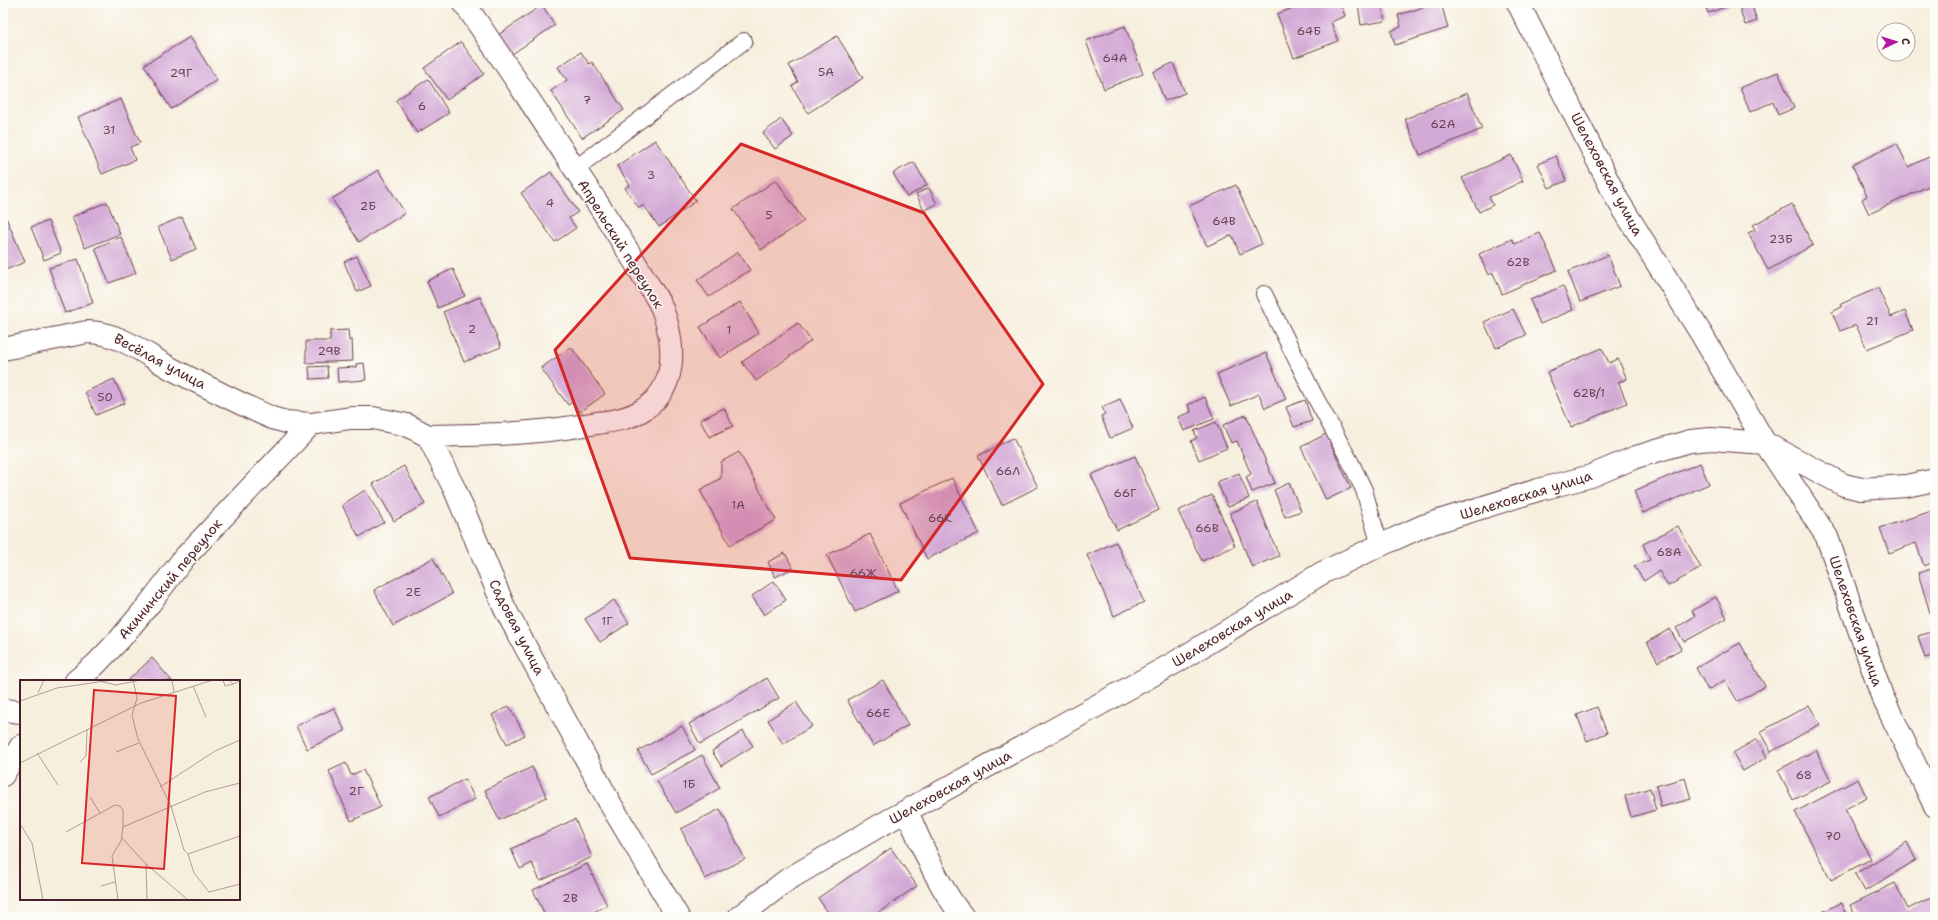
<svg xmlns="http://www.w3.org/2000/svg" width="1938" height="920" viewBox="0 0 1938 920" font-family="'Shantell Sans',sans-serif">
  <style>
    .building { fill: #d3a9d6 }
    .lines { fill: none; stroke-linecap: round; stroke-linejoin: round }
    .service-casing { stroke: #643e46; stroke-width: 18 }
    .minor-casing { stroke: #643e46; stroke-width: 24 }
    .service { stroke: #fff; stroke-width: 16 }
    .minor { stroke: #fff; stroke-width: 22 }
    .marked { fill: #d62828; fill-opacity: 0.2; stroke: #d62828; stroke-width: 3; stroke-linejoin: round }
    .labels { text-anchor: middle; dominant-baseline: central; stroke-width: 3; stroke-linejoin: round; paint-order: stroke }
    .number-label { font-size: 12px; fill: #6c4256 }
    .street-label { font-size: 14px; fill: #4a1f2b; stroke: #fdfcf7 }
    .inset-road { fill: none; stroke: #b29c96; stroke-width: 1 }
    .view { fill: #d62828; fill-opacity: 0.15; stroke: #d62828; stroke-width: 2 }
    .inset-edge { fill: none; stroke: #4a1f2b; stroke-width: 2 }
  </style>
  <rect width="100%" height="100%" fill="#fdfcf7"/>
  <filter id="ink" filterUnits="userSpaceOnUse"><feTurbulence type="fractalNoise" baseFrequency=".025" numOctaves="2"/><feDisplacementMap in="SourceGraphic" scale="8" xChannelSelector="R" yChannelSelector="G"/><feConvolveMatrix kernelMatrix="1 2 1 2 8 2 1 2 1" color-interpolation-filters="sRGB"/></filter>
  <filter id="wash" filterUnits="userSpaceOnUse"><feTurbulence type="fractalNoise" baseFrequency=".012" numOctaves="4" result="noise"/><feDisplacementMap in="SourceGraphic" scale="16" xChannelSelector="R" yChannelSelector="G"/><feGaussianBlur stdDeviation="0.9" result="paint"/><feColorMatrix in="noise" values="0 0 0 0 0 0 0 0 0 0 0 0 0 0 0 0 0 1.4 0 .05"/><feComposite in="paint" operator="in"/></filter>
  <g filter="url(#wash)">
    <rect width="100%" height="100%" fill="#f7efde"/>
    <g id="blocks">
      <!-- building -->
      <path class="building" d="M1306,3H1340L1345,16L1331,22L1338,41L1294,58L1277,14Z
        M1381,3L1385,21L1361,25L1358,4Z
        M1437,3H1441L1448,28L1395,45L1391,31L1401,27L1398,15Z
        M1704,3H1737L1708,13Z
        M1738,3H1751L1757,21L1745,25Z
        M542,5L555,25L512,54L498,35Z
        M1125,26L1143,74L1104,89L1086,41Z
        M837,36L863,78L808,113L792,86L798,82L789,65Z
        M190,37L217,80L171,109L144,65Z
        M461,42L484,74L447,100L424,68Z
        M581,52L589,64L592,62L624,110L582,138L551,91L567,80L558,67Z
        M1173,63L1185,93L1165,101L1153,72Z
        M1778,72L1794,108L1778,115L1773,102L1750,112L1740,88Z
        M428,79L449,113L417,133L396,100Z
        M1467,93L1482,129L1420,155L1405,119Z
        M121,99L140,143L130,147L135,160L102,174L78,117Z
        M781,119L793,136L775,149L763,133Z
        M655,140L696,201L659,227L644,205L639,208L625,188L630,185L617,166Z
        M1897,143L1908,167L1935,154V183L1869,214L1862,199L1867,196L1852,165Z
        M1511,155L1523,181L1489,197L1493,205L1479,212L1462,178Z
        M1556,156L1566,181L1549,188L1538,164Z
        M914,162L927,185L907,197L893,173Z
        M378,170L405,213L359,242L332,199Z
        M551,172L578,212L569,218L576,228L555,242L521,193Z
        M776,180L804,221L761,250L733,209Z
        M1236,185L1262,244L1240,254L1232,235L1207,246L1189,206Z
        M929,188L937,204L924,210L916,194Z
        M107,202L120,234L85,248L72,217Z
        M1792,204L1813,245L1768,270L1748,233L1755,230L1753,225Z
        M182,217L196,249L172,259L158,227Z
        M6,218L25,262L3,271V219Z
        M48,221L61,253L44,260L31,227Z
        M1540,233L1557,270L1502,294L1493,273L1488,275L1479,254L1512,239L1515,244Z
        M121,237L136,273L109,283L95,248Z
        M738,252L750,270L709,297L697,280Z
        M1608,255L1620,286L1580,302L1568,272Z
        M357,256L371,286L357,292L344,262Z
        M78,259L93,303L65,313L49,268Z
        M453,269L465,296L438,308L427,281Z
        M1563,286L1573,310L1540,324L1530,300Z
        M1878,288L1891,317L1905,311L1913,330L1867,349L1856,325L1840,331L1832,312L1842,307L1841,304Z
        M480,297L501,347L464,362L443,312Z
        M740,302L759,333L720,358L700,327Z
        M1513,309L1526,335L1496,348L1484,322Z
        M798,323L811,341L756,381L742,362Z
        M348,330L349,341L352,339L353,361L306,363V341H330V331Z
        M571,347L605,394L580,412L572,402L568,405L541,368Z
        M1602,348L1609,363L1618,359L1627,379L1618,382L1627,403L1571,427L1547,372Z
        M1266,353L1286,399L1265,408L1259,394L1231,406L1217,374Z
        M364,363L366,380L338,382L337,368L356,367V364Z
        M327,366L328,378L310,379L309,367Z
        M114,379L125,403L96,415L85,392Z
        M1205,397L1214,419L1184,431L1178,417L1191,412L1188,405Z
        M1120,399L1133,428L1110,438L1101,416L1105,414L1102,407Z
        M1305,400L1312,421L1294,427L1286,407Z
        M724,408L733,426L709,437L700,420Z
        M1246,415L1275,483L1252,492L1246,477L1251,474L1237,441L1231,443L1223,425Z
        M1216,422L1227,448L1199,460L1191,441L1197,438L1194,431Z
        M1326,434L1351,488L1326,500L1301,447Z
        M1013,438L1038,487L1002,505L978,456Z
        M739,452L776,520L730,545L700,490L721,478V462Z
        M1135,456L1159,510L1117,530L1091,475Z
        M1700,463L1709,484L1643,513L1634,491Z
        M404,466L425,504L394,521L373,484Z
        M1239,473L1249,498L1228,507L1217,482Z
        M952,478L979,533L927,559L900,503Z
        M1289,483L1301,511L1285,517L1274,490Z
        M365,490L384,522L359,537L342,505Z
        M1212,495L1235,546L1202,561L1178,511Z
        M1257,502L1279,556L1252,567L1230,513Z
        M1935,510V562L1924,566L1916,543L1889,553L1880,528Z
        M1678,526L1701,568L1668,586L1659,571L1644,581L1634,566L1650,560L1643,544Z
        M870,534L898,591L855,612L827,555Z
        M1116,542L1144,602L1114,616L1087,555Z
        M785,553L793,568L775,577L768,562Z
        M433,558L452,594L393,626L374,590Z
        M1935,568V625L1934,626L1918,573Z
        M774,581L786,600L764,615L752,596Z
        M1716,597L1727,618L1684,642L1676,628L1695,616L1692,611Z
        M614,600L629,623L600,642L585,619Z
        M1670,629L1681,649L1658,662L1647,642Z
        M1935,631V655L1925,658L1918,636Z
        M1740,643L1765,686L1738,702L1725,680L1708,690L1696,668Z
        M152,658L172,681H127Z
        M767,678L779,698L700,744L689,724Z
        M883,680L908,725L873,746L847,700Z
        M796,702L812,726L783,744L768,720Z
        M1809,705L1820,724L1771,752L1760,732Z
        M509,706L525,735L507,744L492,715Z
        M1597,707L1607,733L1587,741L1577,715Z
        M334,708L345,731L307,749L296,726Z
        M682,726L695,750L651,774L638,751Z
        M743,731L753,746L721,766L712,751Z
        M1757,739L1767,757L1743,771L1733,753Z
        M1816,750L1831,781L1793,800L1778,770Z
        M702,755L720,788L676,813L657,781Z
        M346,763L351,775L363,770L381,807L351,821L329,771Z
        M532,767L547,797L499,820L485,790Z
        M1685,778L1691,799L1661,807L1656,786Z
        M465,779L475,799L439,817L429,797Z
        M1858,779L1867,798L1845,809L1871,859L1831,880L1795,812Z
        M1650,788L1656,810L1631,817L1625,796Z
        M720,809L745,859L705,879L681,829Z
        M575,819L592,857L540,881L532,863L520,869L511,849Z
        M1907,842L1916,860L1865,891L1855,874Z
        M891,848L917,886L872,917H831L818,898Z
        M587,864L607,905L586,916V917H546L533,890Z
        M1895,883L1908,909L1932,897L1935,903V915L1932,917H1856L1850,905Z
        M1841,903L1847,917H1812Z"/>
    </g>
  </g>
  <g filter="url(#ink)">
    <use href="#blocks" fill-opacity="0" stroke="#643e46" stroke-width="1"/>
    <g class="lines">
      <!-- service casing -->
      <g class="service-casing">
        <path id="service" d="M575,169L744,41
          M1264,294L1313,393L1351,463L1364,490L1380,546"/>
      </g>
      <!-- minor casing -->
      <g class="minor-casing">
        <path id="minor" d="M1518,3L1617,199L1702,335L1765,443L1827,537L1882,696L1935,806
          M3,349L87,332C118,332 144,353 170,368C203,385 238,403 272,418L286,422L311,424L350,418H373L407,425L428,436L455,490L505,609L611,805L678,917
          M428,436C482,435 537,434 591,424C610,421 628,420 644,409C677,388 675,347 664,314C661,303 652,291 646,281C630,253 613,227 596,201C552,135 509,68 464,3
          M76,681L95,665L120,639L150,603L184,558L311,424
          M3,710L21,712
          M3,775L21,746
          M907,811C923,848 937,885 963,917
          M739,917L787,880L879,826L1176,662L1322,573L1370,550L1423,526L1538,490L1591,476L1636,457L1690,441L1711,439L1765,443L1844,485L1861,489L1906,486L1935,480"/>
      </g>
      <!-- service -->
      <use href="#service" class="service"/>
      <!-- minor -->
      <use href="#minor" class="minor"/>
    </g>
  </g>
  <!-- marked area -->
  <path class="marked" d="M741,144L924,213L1043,384L901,580L630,558L555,350Z"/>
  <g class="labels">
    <!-- number labels -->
    <g class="number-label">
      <text x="1309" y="31">64Б</text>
      <text x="1115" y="58">64А</text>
      <text x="826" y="72">5А</text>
      <text x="181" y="73">29Г</text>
      <text x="587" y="100">7</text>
      <text x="422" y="106">6</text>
      <text x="1443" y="124">62А</text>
      <text x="109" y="130">31</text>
      <text x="651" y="175">3</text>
      <text x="550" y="203">4</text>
      <text x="368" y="206">2Б</text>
      <text x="769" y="215">5</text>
      <text x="1224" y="221">64В</text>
      <text x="1781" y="239">23Б</text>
      <text x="1518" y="262">62В</text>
      <text x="1872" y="321">21</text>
      <text x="472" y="329">2</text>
      <text x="729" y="330">1</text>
      <text x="329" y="351">29В</text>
      <text x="1589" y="393">62В/1</text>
      <text x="105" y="397">50</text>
      <text x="1008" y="471">66Л</text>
      <text x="1125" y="493">66Г</text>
      <text x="738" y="505">1А</text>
      <text x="940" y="518">66К</text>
      <text x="1207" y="528">66В</text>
      <text x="1669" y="552">68А</text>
      <text x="863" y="573">66Ж</text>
      <text x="413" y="592">2Е</text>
      <text x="607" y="621">1Г</text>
      <text x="878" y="713">66Е</text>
      <text x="1804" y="775">68</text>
      <text x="689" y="784">1Б</text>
      <text x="356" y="791">2Г</text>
      <text x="1833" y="836">70</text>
      <text x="570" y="898">2В</text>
    </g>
    <!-- street labels -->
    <g class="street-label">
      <text transform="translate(1607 174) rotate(62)">Шелеховская улица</text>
      <text transform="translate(621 244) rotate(58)">Апрельский переулок</text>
      <text transform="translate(160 361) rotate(28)">Весёлая улица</text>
      <text transform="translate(1526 495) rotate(-17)">Шелеховская улица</text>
      <text transform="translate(170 579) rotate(-50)">Акининский переулок</text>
      <text transform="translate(1856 621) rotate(71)">Шелеховская улица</text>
      <text transform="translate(517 627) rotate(63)">Садовая улица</text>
      <text transform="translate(1232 628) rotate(-31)">Шелеховская улица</text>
      <text transform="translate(950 787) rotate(-29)">Шелеховская улица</text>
    </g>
  </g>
  <!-- overview -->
  <g transform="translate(20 680)">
    <rect width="220" height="220" fill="#f7efde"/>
    <path class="inset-road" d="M75,0L96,5L121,0M113,0L117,18L112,35L118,59L151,126L164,170L168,174M152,0L154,12M203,0L205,6L213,4M209,0L213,4L220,1M173,6L186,37M18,13L24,0M0,21L37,8L92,0M96,72L119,63M17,73L38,105M60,82L66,76L67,50M0,83L121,23L193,0M140,107L195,71L220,60M70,117L80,133M0,144L12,163L23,220M46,152L95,125L100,126L103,130V147M102,158L126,184L168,220M168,174L174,193L189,212L220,204M168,174L220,156M126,184L127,220M81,206L95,202M98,220L92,176L101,161L103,147L185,112L220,103"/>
    <path class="view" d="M74,10L156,16L144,189L62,183Z"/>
    <rect width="220" height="220" class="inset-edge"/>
  </g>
  <!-- margin -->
  <rect width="1938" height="920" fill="none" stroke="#fdfcf7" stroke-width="16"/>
  <!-- north arrow -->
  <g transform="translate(1896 42) rotate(86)"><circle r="19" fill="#fdfcf7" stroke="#b5a4a5"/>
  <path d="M0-3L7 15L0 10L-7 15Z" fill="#b5179e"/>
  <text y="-6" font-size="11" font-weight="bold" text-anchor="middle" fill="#4a1f2b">С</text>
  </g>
</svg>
